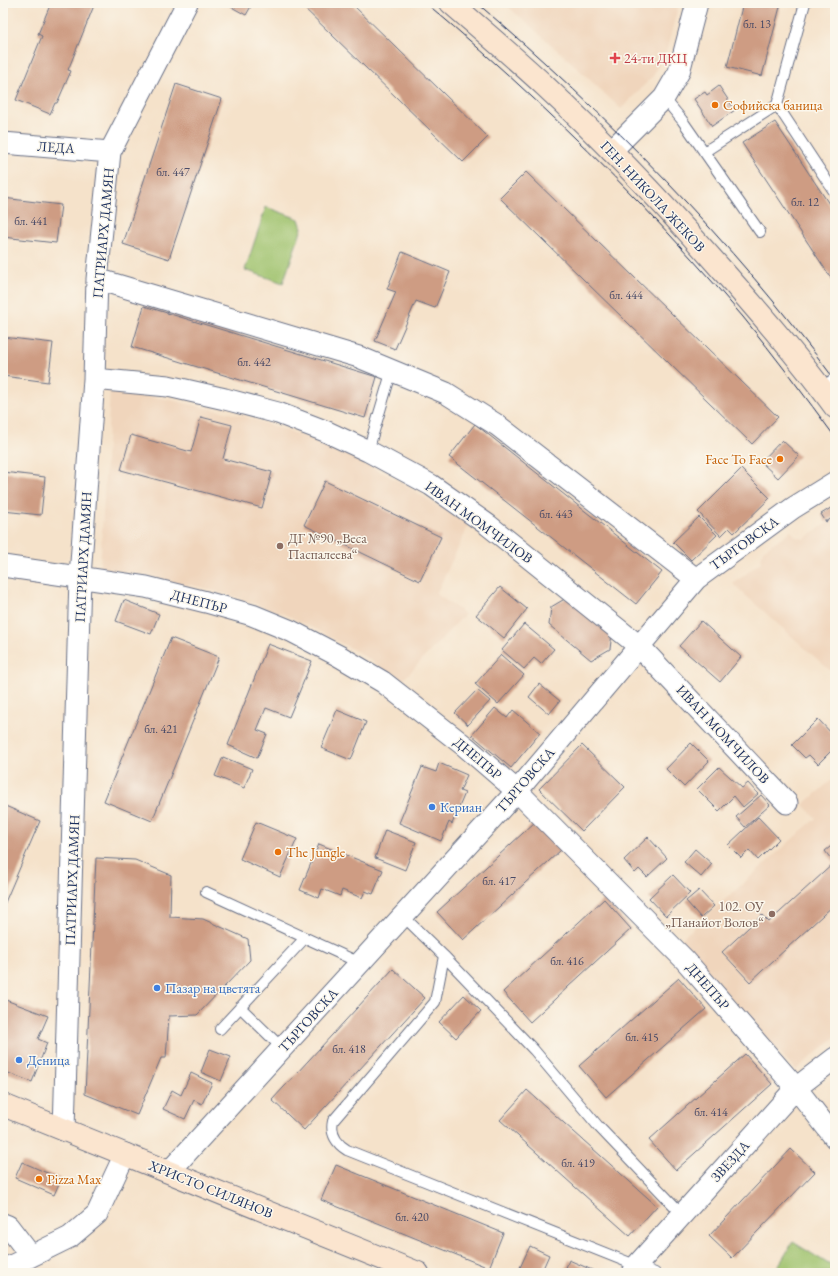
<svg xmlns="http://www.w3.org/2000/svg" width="838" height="1276" viewBox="0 0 838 1276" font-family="'EB Garamond',serif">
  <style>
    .built { fill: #f0d5bc }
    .green { fill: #9dc16b; stroke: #5c7864 }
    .building { fill: #ce9c83 }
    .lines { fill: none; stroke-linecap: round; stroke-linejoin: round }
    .lane-casing { stroke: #676e84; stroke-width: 12 }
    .street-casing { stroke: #676e84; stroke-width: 23 }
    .secondary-casing { stroke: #676e84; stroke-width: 24 }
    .lane { stroke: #fff; stroke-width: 10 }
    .street { stroke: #fff; stroke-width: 21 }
    .secondary { stroke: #fbe5cf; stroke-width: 22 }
    .tram { stroke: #1b2f5e; stroke-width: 1 }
    .health-dot { fill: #e0444e; stroke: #fbf7ec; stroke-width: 1.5 }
    .food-dot { fill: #e8710a; stroke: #fbf7ec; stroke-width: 1.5 }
    .education-dot { fill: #8d6e63; stroke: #fbf7ec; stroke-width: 1.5 }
    .shop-dot { fill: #3f7fe0; stroke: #fbf7ec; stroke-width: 1.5 }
    .labels { text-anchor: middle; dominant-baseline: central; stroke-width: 3; stroke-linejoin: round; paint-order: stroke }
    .number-label { font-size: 12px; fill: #484a67 }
    .health-label { font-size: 14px; fill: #be3a42; stroke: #fbf7ec; text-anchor: start }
    .food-label { font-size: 14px; fill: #c56008; stroke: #fbf7ec; text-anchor: start }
    .street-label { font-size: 14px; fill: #1b2f5e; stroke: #fbf7ec }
    .education-label { font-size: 14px; fill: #785e54; stroke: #fbf7ec; text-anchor: start }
    .shop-label { font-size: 14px; fill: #366cbe; stroke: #fbf7ec; text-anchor: start }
  </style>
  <rect width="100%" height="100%" fill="#fbf7ec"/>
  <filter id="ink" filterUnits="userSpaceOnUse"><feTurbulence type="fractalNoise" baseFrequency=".025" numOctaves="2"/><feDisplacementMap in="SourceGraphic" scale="8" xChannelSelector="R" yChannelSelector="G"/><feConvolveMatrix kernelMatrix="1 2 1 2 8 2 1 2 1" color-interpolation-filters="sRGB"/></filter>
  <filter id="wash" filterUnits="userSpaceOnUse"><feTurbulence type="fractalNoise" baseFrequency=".012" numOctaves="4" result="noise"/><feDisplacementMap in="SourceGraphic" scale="16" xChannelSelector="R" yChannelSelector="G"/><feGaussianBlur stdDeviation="0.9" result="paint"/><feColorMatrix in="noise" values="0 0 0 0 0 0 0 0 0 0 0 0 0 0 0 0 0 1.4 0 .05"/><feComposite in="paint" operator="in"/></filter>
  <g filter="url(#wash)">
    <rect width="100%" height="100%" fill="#f5e2ca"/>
    <!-- built -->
    <path class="built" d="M504,3H679L666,52L653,76L621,109L572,63Z
      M110,392L165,399L247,417L314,440L347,455L397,480L469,525L436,594L465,614L402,681L359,653L319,631L282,613L238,598L201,587L100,567Z
      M835,518V675L733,584L761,562L763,550L791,531L796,537L803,539Z
      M835,777V1037L796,1070L679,941L816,818L803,805Z"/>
    <!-- green -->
    <path class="green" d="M266,207L299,219L302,228L283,283L245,270Z
      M793,1242L835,1268V1273H774Z"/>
    <g id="blocks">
      <!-- building -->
      <path class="building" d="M51,3H95L68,70L71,71L57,103H55L50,114L16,100L42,36L38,34Z
        M227,3H253L246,15L226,4Z
        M299,3H351L488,137L463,162Z
        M743,3H781L762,76L727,67Z
        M176,84L222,99L169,259L123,244Z
        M719,86L735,110L712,126L694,99L705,92L707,95Z
        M775,122L835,213V284L742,143Z
        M526,172L778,417L752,444L500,198Z
        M3,198L61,205L56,243L3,237Z
        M402,252L450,272L435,308L416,301L395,349L375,341L396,292L387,289Z
        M144,306L377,377L365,418L132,347Z
        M3,337L53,343L48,382L3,376Z
        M201,417L232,425L223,459L272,472L262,508L121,470L131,435L191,452Z
        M475,424L662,572L636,604L449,457Z
        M782,440L799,456L778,478L761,462Z
        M741,469L770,498L734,533L729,528L721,536L698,512Z
        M3,472L45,477L41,515L3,511Z
        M325,481L441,537L420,581L304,525Z
        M834,506L835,516L826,522L821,514Z
        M699,517L717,535L691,560L673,542Z
        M500,587L527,609L504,638L476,615Z
        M568,597L612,633L610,649L591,660L549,625L551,607Z
        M124,600L159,614L151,634L116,621Z
        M701,621L741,657L720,682L679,646Z
        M524,624L554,649L541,664L534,658L524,669L502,650Z
        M171,638L219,657L152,821L104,801Z
        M268,644L312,661L289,717L266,708L257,730L267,734L257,758L228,745Z
        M501,655L524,675L498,704L475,684Z
        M539,684L560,701L549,714L529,697Z
        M477,690L490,701L468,725L455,713Z
        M495,708L507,718L513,710L540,733L511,768L472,735Z
        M337,710L366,722L351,760L321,748Z
        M818,719L835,737V747L818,764L809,755L805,758L792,745Z
        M691,743L709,761L684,787L666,769Z
        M582,745L625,787L582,831L539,789Z
        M223,757L252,769L244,788L215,776Z
        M439,763L467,775L460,791L465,793L452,824L449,822L441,841L399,823L422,767L436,772Z
        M719,767L742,788L748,783L758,794L743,807L734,796L719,811L697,789Z
        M761,795L770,805L745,827L736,817Z
        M3,805L40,821L3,907Z
        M758,817L779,839L758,860L749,850L741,858L728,845Z
        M256,822L297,839L280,877L240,859Z
        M535,822L561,850L463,940L437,912Z
        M385,830L416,842L405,870L375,858Z
        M648,837L667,858L647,877L639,869L635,873L624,860Z
        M835,843V904L750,982L722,952L762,915L769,922L834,863L825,851Z
        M319,844L383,870L373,894L365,891L362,898L342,890L340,896L322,889L319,898L300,890Z
        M695,849L712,864L701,877L684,862Z
        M96,858L135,860L171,875L170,917L203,919L248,939L250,960L197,1015L169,1016L166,1058H161L137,1115L85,1094Z
        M673,875L690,893L666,916L649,898Z
        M699,890L714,906L701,918L686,901Z
        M604,899L631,929L530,1022L503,992Z
        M393,969L425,998L304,1130L272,1100Z
        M679,978L706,1009L606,1097L579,1066Z
        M464,995L481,1011L456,1038L439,1022Z
        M3,999L48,1016L38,1039L47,1043L32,1082L3,1071Z
        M210,1049L231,1057L221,1081L201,1072Z
        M745,1054L772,1084L676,1170L649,1140Z
        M191,1073L212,1083L202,1104L194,1100L185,1119L163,1109L172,1090L181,1095Z
        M527,1090L657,1206L630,1236L500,1120Z
        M791,1149L815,1172L732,1258L709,1236Z
        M22,1162L61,1179L54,1195L15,1178Z
        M336,1165L503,1233L489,1268L321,1200Z
        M530,1246L549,1255L541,1273L518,1272Z
        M569,1260L599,1273H564Z"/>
    </g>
  </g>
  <g filter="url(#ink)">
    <use href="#blocks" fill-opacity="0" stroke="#676e84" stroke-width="1"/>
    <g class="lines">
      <!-- lane casing -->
      <g class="lane-casing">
        <path id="lane" d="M664,98L682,120L760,232
          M777,105L835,193
          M704,152L777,105L805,3
          M821,388L835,378
          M368,451L392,370
          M206,892L360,963
          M403,916L444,956L534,1050L598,1126L682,1214
          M444,956L435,1002L333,1121C330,1134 337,1144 347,1150L655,1273
          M240,1007L282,1048
          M220,1029L305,938"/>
      </g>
      <!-- street casing -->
      <g class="street-casing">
        <path id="street" d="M3,143L110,152
          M611,151L664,98L679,72L697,3
          M97,279L359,357L446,393L497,425L696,579
          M94,379L168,386L225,399L278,413L325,431L368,451L431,485L488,525L639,646L787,803
          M3,566L146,587L206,602L252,615L291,631L339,656L383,682L466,747L517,791L685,960L796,1088L835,1138
          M64,1130L80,577L94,379L97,279L110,152L187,3
          M169,1172L517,791L696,579L793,508L835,482
          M3,1224L8,1226L31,1256
          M3,1270L70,1237L97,1214L125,1154
          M633,1273L637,1265L796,1088L835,1058"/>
      </g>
      <!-- secondary casing -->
      <g class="secondary-casing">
        <path id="secondary" d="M451,3C482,30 514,57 544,85C603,140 660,200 714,261C756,308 798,356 835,407
          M3,1105L418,1273"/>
      </g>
      <!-- lane -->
      <use href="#lane" class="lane"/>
      <!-- street -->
      <use href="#street" class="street"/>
      <!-- secondary -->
      <use href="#secondary" class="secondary"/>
      <!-- tram -->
      <path class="tram" d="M426,3C501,66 572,133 640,203C675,240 710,278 743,317C775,356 805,396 835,437
        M477,3C608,115 732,241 835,380"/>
    </g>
  </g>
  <!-- markers -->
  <path class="health-dot" d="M613 52h4v4h4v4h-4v4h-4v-4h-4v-4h4z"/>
  <g class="food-dot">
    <circle cx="715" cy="105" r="4"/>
    <circle cx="780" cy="459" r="4"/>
    <circle cx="278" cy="852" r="4"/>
    <circle cx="39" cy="1179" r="4"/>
  </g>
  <g class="education-dot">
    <circle cx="280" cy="546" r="4"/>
    <circle cx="772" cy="914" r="4"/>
  </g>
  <g class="shop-dot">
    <circle cx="432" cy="807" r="4"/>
    <circle cx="157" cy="988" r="4"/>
    <circle cx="19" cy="1060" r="4"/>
  </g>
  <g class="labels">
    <!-- number labels -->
    <g class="number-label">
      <text x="757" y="24">бл. 13</text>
      <text x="173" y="172">бл. 447</text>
      <text x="805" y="202">бл. 12</text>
      <text x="31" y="221">бл. 441</text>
      <text x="626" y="295">бл. 444</text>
      <text x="254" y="362">бл. 442</text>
      <text x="556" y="514">бл. 443</text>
      <text x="161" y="729">бл. 421</text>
      <text x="499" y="881">бл. 417</text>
      <text x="567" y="961">бл. 416</text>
      <text x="642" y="1037">бл. 415</text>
      <text x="349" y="1049">бл. 418</text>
      <text x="711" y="1112">бл. 414</text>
      <text x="578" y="1163">бл. 419</text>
      <text x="412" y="1217">бл. 420</text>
    </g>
    <!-- health labels -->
    <g class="health-label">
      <text x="624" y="58">24-ти ДКЦ</text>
    </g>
    <!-- food labels -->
    <g class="food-label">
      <text x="723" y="105">Софийска баница</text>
      <text x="772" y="459" text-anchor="end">Face To Face</text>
      <text x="286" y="852">The Jungle</text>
      <text x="47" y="1179">Pizza Max</text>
    </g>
    <!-- street labels -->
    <g class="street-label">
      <text transform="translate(56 147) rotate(4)">ЛЕДА</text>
      <text transform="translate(653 196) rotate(47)">ГЕН. НИКОЛА ЖЕКОВ</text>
      <text transform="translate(103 233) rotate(-85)">ПАТРИАРХ ДАМЯН</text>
      <text transform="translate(479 522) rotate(36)">ИВАН МОМЧИЛОВ</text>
      <text transform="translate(744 543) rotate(-36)">ТЪРГОВСКА</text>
      <text transform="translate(83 557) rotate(-87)">ПАТРИАРХ ДАМЯН</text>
      <text transform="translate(199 601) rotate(15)">ДНЕПЪР</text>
      <text transform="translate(723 734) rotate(47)">ИВАН МОМЧИЛОВ</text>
      <text transform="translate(478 758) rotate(40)">ДНЕПЪР</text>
      <text transform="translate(525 780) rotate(-49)">ТЪРГОВСКА</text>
      <text transform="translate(72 880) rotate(-88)">ПАТРИАРХ ДАМЯН</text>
      <text transform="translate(708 986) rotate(49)">ДНЕПЪР</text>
      <text transform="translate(308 1020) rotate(-48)">ТЪРГОВСКА</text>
      <text transform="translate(730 1161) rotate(-48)">ЗВЕЗДА</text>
      <text transform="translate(211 1189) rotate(22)">ХРИСТО СИЛЯНОВ</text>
    </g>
    <!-- education labels -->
    <g class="education-label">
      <text x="288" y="538">ДГ №90 „Веса<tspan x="288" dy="16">Паспалеева“</tspan></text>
      <text x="764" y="906" text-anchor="end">102. ОУ<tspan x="764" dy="16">„Панайот Волов“</tspan></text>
    </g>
    <!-- shop labels -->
    <g class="shop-label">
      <text x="440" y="807">Кериан</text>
      <text x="165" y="988">Пазар на цветята</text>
      <text x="27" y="1060">Деница</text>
    </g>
  </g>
  <!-- margin -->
  <rect width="838" height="1276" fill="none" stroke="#fbf7ec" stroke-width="16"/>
</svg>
